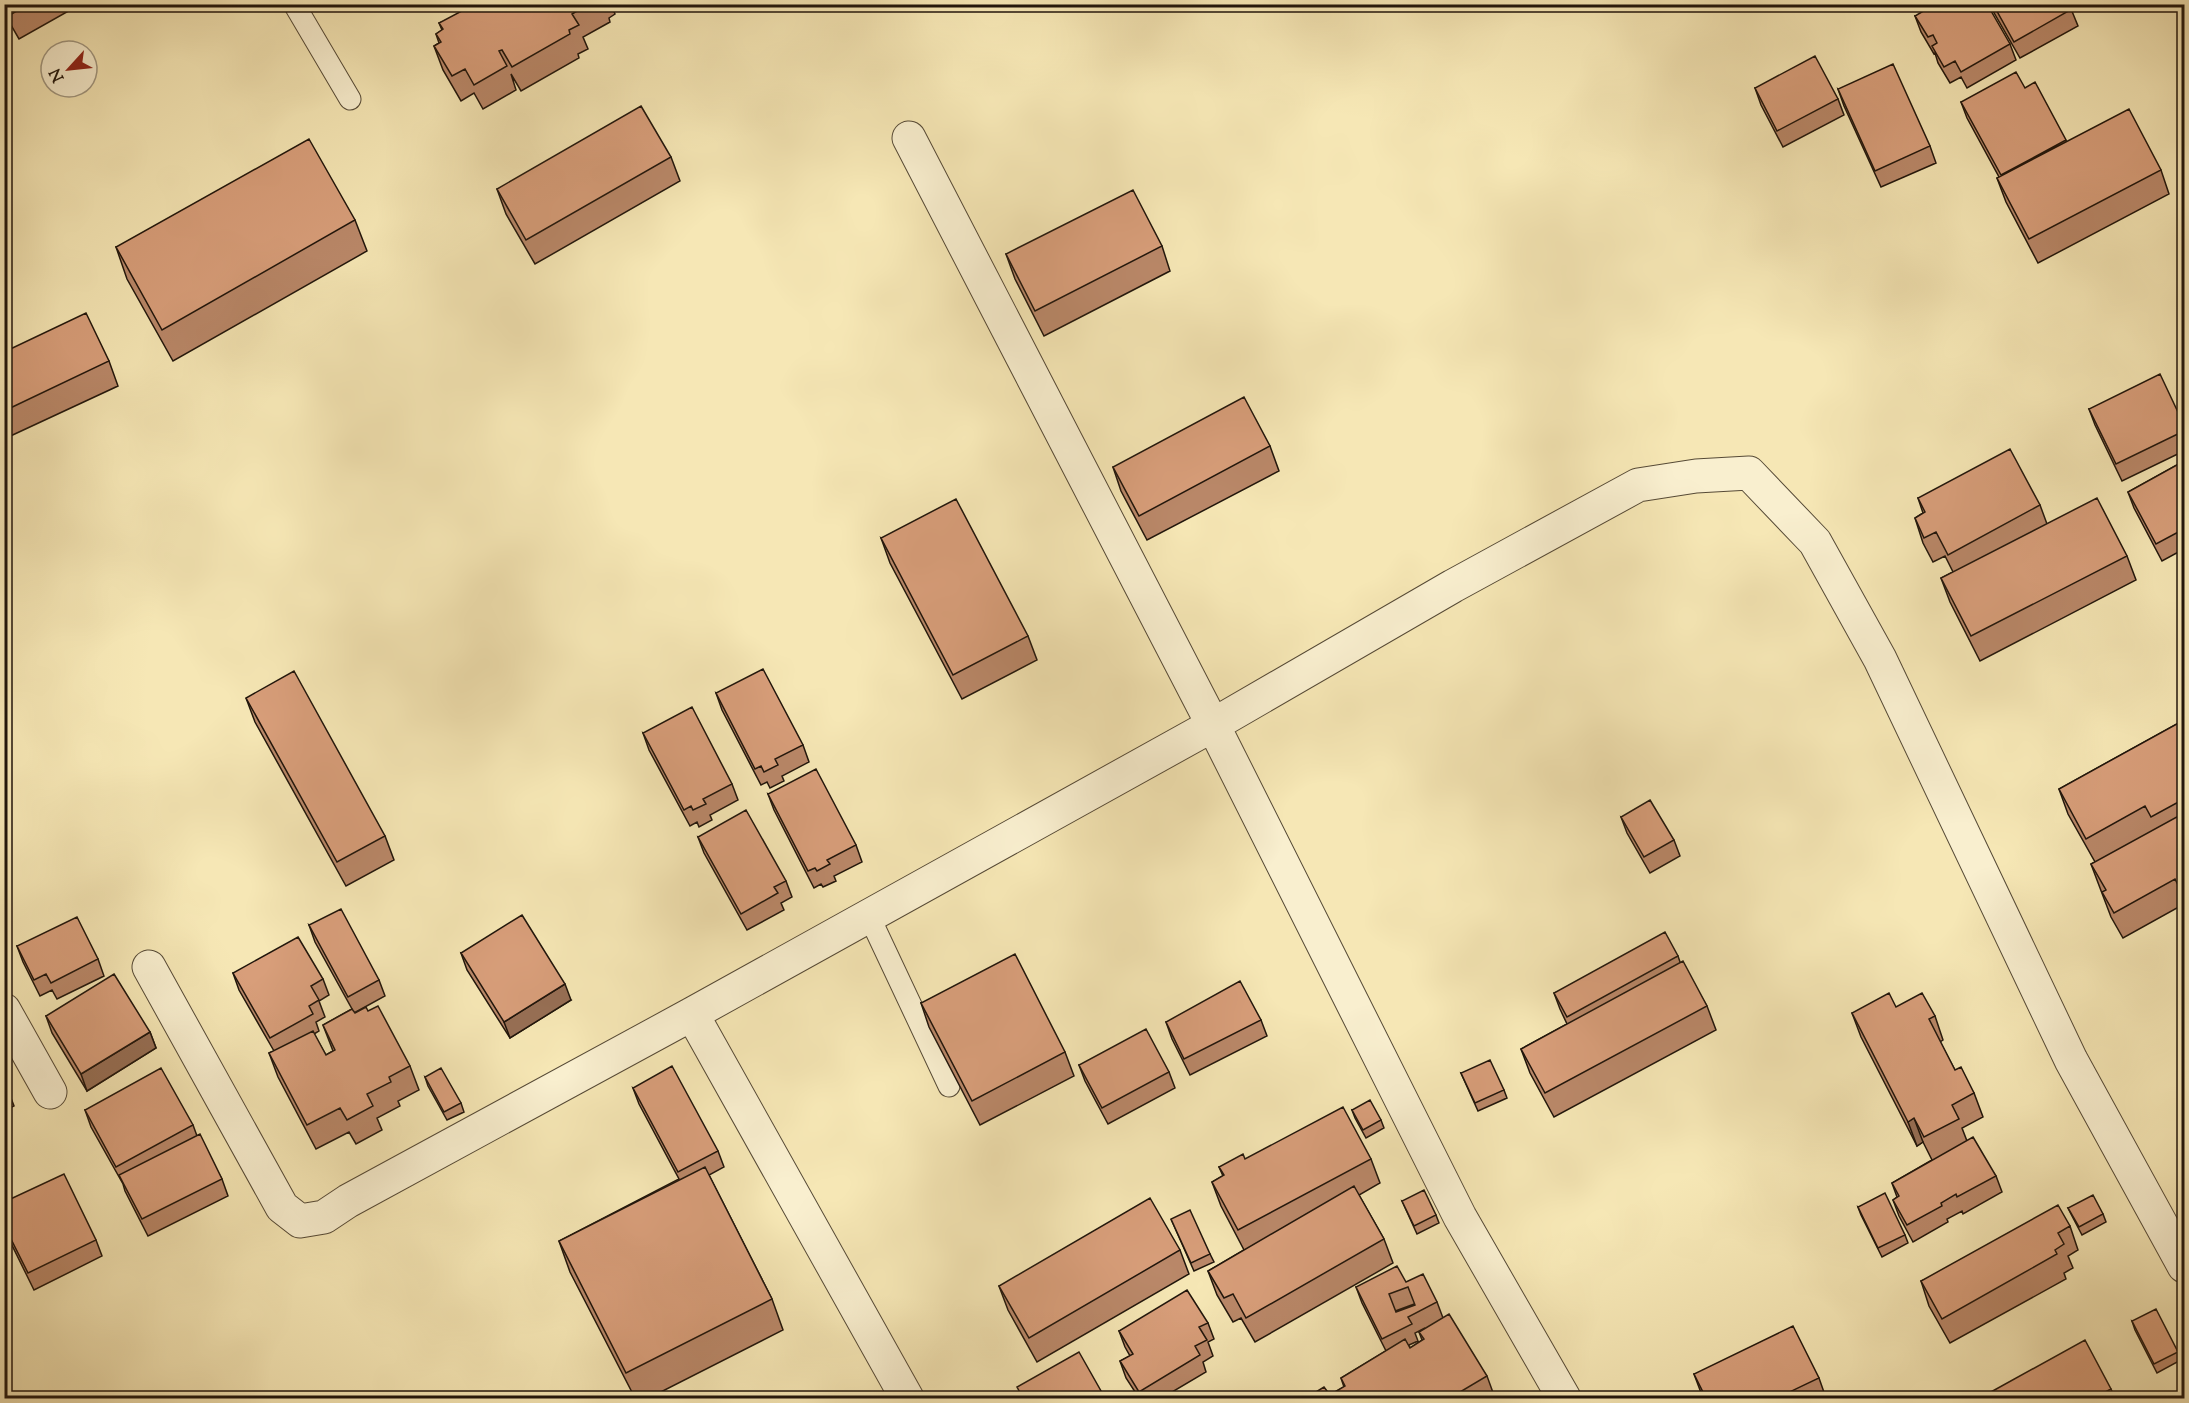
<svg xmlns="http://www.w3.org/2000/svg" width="2189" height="1403" viewBox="0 0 2189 1403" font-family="'Sorts Mill Goudy',serif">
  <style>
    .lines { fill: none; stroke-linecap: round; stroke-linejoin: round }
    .lane-casing { stroke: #564a36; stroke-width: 23 }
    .street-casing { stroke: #564a36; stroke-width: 35 }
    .lane { stroke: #f9efcf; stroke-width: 21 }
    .street { stroke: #f9efcf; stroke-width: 33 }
    .wall { fill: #ba8869; stroke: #20150b; stroke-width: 1.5; fill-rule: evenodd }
    .shaded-wall { fill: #976f55; stroke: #20150b; stroke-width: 1.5 }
    .building { fill: #d89e7a; stroke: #20150b; stroke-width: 1.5; fill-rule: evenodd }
  </style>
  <rect width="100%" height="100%" fill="#f6e7b5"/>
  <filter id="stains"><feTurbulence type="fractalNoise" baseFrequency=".00333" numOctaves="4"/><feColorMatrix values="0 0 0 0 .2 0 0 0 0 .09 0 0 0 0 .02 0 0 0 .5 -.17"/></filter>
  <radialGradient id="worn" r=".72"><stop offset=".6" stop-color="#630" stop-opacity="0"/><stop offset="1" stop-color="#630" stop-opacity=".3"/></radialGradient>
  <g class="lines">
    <!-- lane casing -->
    <g class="lane-casing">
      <path id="lane" d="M294,4L350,99
        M869,916L949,1086"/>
    </g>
    <!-- street casing -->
    <g class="street-casing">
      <path id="street" d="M909,138L1213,725L1460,1217L1564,1398
        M149,967L282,1207L300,1221L324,1217L348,1201L692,1014L1213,725L1453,586L1638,485L1696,476L1749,473L1815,542L1880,659L2071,1060L2184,1266
        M4,1010L50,1092
        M692,1014L907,1398"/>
    </g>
    <!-- lane -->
    <use href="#lane" class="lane"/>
    <!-- street -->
    <use href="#street" class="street"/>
  </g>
  <!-- wall -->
  <path class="wall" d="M4,4H81L19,39L8,20L4,9Z
    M488,4H611L615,14L609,18L610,22L583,37L588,49L578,54L579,58L521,91L511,74L516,90L483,109L474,93L461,101L443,70L434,46L439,43L436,34L442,30L439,23L476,11Z
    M1989,4H2069L2078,26L2020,58Z
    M1915,16L2010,44L2016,60L1967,88L1961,77L1950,83L1938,63L1935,53L1934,54L1921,32Z
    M1755,88L1838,99L1844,115L1783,147L1761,105Z
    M2025,88L2067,142L2161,170L2169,194L2038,263L2006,202L1997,178L1999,177L1967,118L1961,102Z
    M1838,89L1930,146L1936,163L1881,187L1844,106Z
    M671,157L680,181L535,264L506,214L497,189Z
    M355,220L367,251L173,361L127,279L116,247Z
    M1162,246L1170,271L1044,336L1015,279L1006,254Z
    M4,352L109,361L118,386L4,439Z
    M2089,409L2184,425V451L2122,481L2095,425Z
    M1270,446L1279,471L1147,540L1121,491L1113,467Z
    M2184,461V549L2162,561L2134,508L2128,492Z
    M1918,498L2040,505L2047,524L2127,556L2136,580L1980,661L1950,602L1941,578L1953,572L1945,556L1933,562L1923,543L1915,518L1923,513Z
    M881,538L1028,636L1037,660L962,699L890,563Z
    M716,693L803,745L809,762L782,776L784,781L770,788L767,782L761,785L722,710Z
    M246,698L385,836L394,860L346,886L255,722Z
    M2184,720V905V904L2123,938L2111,917L2100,888L2091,864L2095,862L2068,814L2059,789Z
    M643,733L732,784L738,800L710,815L712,820L699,827L697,822L690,826L649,750Z
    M768,794L856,845L862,862L834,876L836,881L823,887L821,884L814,888L774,810Z
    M1621,817L1674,840L1680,856L1650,873L1627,833Z
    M698,837L786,881L792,897L781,903L784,910L747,930L704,853Z
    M309,925L379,980L385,996L354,1013L368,1011L410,1066L419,1090L398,1101L400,1106L377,1118L382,1130L356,1144L349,1132L316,1149L278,1077L269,1053L274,1051L239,990L233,973L323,979L329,995L319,1001L325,1017L316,1022L319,1031L314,1034L326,1055L333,1051L323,1025L352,1009L315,942Z
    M17,946L98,959L104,976L57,999L52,990L40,996L23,962Z
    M461,953L571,1000L510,1038L467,970Z
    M1678,956L1680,962L1707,1006L1716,1030L1554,1117L1530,1073L1521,1049L1567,1024L1560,1009L1554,993Z
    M921,1003L1065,1052L1074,1076L980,1125L929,1027Z
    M1896,1007L1935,1016L1943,1040L1940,1042L1955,1070L1974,1093L1983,1117L1962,1128L1967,1141L1996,1176L2002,1192L1963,1214L1962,1211L1947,1219L1948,1222L1913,1242L1899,1216L1893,1200L1897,1197L1892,1183L1932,1160L1923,1142L1917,1146L1861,1037L1852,1013Z
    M46,1016L150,1032L156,1048L87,1091L52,1033Z
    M1261,1020L1267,1036L1190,1075L1172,1039L1166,1022Z
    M1079,1065L1169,1072L1175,1088L1108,1124L1085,1081Z
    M1461,1073L1504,1090L1507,1098L1478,1111Z
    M425,1077L461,1103L464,1112L447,1120L428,1086Z
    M4,1080L14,1106L4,1111Z
    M633,1088L718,1151L724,1167L709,1175L772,1299L783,1330L649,1398H635L570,1272L559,1241L679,1179L639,1104Z
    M85,1110L193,1125L197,1136L222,1179L228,1196L148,1236L125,1191L123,1184L91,1127Z
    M1352,1110L1381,1120L1384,1128L1366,1138L1355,1118Z
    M1371,1159L1380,1183L1359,1195L1384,1239L1393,1263L1255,1342L1241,1318L1233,1322L1217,1295L1208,1271L1244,1250L1221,1206L1212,1182L1223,1176L1219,1167Z
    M1402,1201L1436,1215L1439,1223L1417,1234Z
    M4,1202L96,1240L102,1256L34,1290L4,1229Z
    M1858,1207L1905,1235L1908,1243L1882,1257L1861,1215Z
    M2068,1208L2103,1214L2106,1222L2082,1235L2072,1216Z
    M1171,1219L1210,1254L1214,1262L1194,1271Z
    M2070,1226L2078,1250L2068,1256L2073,1268L2064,1273L2066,1279L1950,1343L1929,1306L1921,1281Z
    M1180,1250L1189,1274L1037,1362L1008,1310L999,1286Z
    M1406,1282L1437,1302L1443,1318L1487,1376L1495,1398H1306L1330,1395L1344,1387L1341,1378L1386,1351L1362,1303L1356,1287ZM1414,1304V1305L1396,1312L1395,1311ZM1425,1328L1419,1332L1422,1340L1410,1348L1409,1345L1418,1341L1415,1333Z
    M2132,1321L2178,1352L2181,1360L2157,1373L2135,1330Z
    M1208,1323L1214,1339L1208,1342L1213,1356L1203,1362L1206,1372L1162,1398H1139L1126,1378L1120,1361L1130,1356L1125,1347L1119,1331Z
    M1694,1374L1819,1378L1826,1398H1703Z
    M2111,1389L2115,1398H1980Z"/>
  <!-- shaded-wall -->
  <path class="shaded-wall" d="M565,984L571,1000L510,1038L504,1022Z
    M150,1032L156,1048L87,1091L81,1074Z
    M1914,1118L1923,1142L1917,1146L1908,1122Z"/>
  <!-- building -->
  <path class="building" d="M4,4H29L10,15Z
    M488,4H589L572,14L579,25L569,30L570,34L512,67L502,50L499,51L507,66L474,85L465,69L452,76L434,46L441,42L436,34L443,29L439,23L473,5L476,11Z
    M1935,4H1987L2010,44L1961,72L1955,61L1944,67L1932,46L1937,43L1933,35L1928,37L1915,16Z
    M1993,4H2069L2072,9L2014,42Z
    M1815,56L1838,99L1777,131L1755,88Z
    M1893,64L1930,146L1875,171L1838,89Z
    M2016,72L2025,88L2035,82L2066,140L2001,175L1961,102Z
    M641,106L671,157L526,240L497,189Z
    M2129,109L2161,170L2029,239L1997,178Z
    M309,139L355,220L162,330L116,247Z
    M1133,190L1162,246L1035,311L1006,254Z
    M86,313L109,361L4,411V352Z
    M2160,374L2184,425V431L2116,464L2089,409Z
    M1244,397L1270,446L1139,516L1113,467Z
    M2010,449L2040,505L1948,555L1936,532L1924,538L1915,518L1925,512L1918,498Z
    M2184,461V529L2156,544L2128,492Z
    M2097,498L2127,556L1971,636L1941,578Z
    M956,499L1028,636L953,675L881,538Z
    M763,669L803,745L775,759L778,765L764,772L761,766L755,769L716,693Z
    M294,671L385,836L337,862L246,698Z
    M692,707L732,784L703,799L706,804L693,810L691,806L684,810L643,733Z
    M2184,720V799L2151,817L2145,806L2086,839L2059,789Z
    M816,769L856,845L827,860L830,864L817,871L815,868L808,871L768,794Z
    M1650,800L1674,840L1644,857L1621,817Z
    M746,810L786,881L774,887L778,893L741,914L698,837Z
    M2184,813V882L2178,885L2175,879L2114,913L2102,892L2106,890L2091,864Z
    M341,909L379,980L348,997L309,925Z
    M522,915L565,984L504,1022L461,953Z
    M77,917L98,959L51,983L46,974L34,980L17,946Z
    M1665,932L1678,956L1567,1017L1554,993Z
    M298,937L323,979L311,986L319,1000L309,1006L313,1014L270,1038L233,973Z
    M1015,954L1065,1052L972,1101L921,1003Z
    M1683,961L1707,1006L1545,1093L1521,1049Z
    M114,974L150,1032L81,1074L46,1016Z
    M1240,981L1261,1020L1184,1059L1166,1022Z
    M1889,993L1896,1007L1922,993L1935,1016L1929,1019L1955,1070L1961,1067L1974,1093L1952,1105L1959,1119L1924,1137L1914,1118L1908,1122L1852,1013Z
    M378,1006L410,1066L389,1077L391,1082L367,1094L373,1106L347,1120L340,1108L307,1125L269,1053L313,1031L326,1055L335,1050L323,1025L352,1009L355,1013L366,1007L368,1011Z
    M1146,1029L1169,1072L1102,1108L1079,1065Z
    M1490,1060L1504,1090L1475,1103L1461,1073Z
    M672,1066L718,1151L678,1172L633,1088Z
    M161,1068L193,1125L116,1167L85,1110Z
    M441,1068L461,1103L444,1112L425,1077Z
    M1370,1100L1381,1120L1363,1130L1352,1110Z
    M1343,1107L1371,1159L1238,1230L1212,1182L1224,1175L1219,1167L1243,1154L1245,1159Z
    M200,1134L222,1179L142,1219L119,1175Z
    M1973,1137L1996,1176L1957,1197L1956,1194L1941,1203L1942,1206L1907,1225L1893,1200L1899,1196L1892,1183Z
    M705,1167L772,1299L626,1373L559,1241Z
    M64,1174L96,1240L28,1273L4,1225V1202Z
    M1354,1186L1384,1239L1246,1318L1233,1294L1224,1298L1208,1271Z
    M1424,1190L1436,1215L1414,1226L1402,1201Z
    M1885,1193L1905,1235L1878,1248L1858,1207Z
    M2093,1195L2103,1214L2079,1227L2068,1208Z
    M1150,1198L1180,1250L1029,1338L999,1286Z
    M2058,1205L2070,1226L2058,1233L2064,1244L2055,1250L2057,1254L1942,1319L1921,1281Z
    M1190,1210L1210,1254L1191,1263L1171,1219Z
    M1397,1266L1406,1282L1423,1274L1437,1302L1408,1317L1412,1324L1382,1339L1356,1287ZM1408,1287L1415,1305L1396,1312L1389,1294Z
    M1187,1290L1208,1323L1199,1327L1207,1340L1195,1346L1200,1355L1139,1392L1120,1361L1133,1354L1119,1331Z
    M2156,1309L2178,1352L2154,1364L2132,1321Z
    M1449,1314L1487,1376L1450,1398H1306L1324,1387L1330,1395L1345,1386L1341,1378L1405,1339L1410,1348L1424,1339L1419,1332Z
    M1793,1326L1819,1378L1777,1398H1706L1694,1374Z
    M2085,1340L2111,1389L2094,1398H1980Z
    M1079,1352L1105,1398H1023L1017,1387Z"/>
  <!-- margin -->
  <rect width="2189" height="1403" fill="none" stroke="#f6e7b5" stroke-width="24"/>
  <rect x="6" y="6" width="2177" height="1391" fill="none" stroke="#20150b" stroke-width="3"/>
  <rect x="12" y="12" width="2165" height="1379" fill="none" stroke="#20150b" stroke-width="1.5"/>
  <!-- north arrow -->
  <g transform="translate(69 69) rotate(243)"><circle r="28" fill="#f9efcf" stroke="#a29881" stroke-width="1.5"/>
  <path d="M0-4.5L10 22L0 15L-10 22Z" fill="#8f2418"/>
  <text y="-9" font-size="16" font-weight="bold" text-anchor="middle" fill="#20150b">N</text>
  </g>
  <rect width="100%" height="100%" filter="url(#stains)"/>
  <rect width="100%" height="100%" fill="url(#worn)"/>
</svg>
